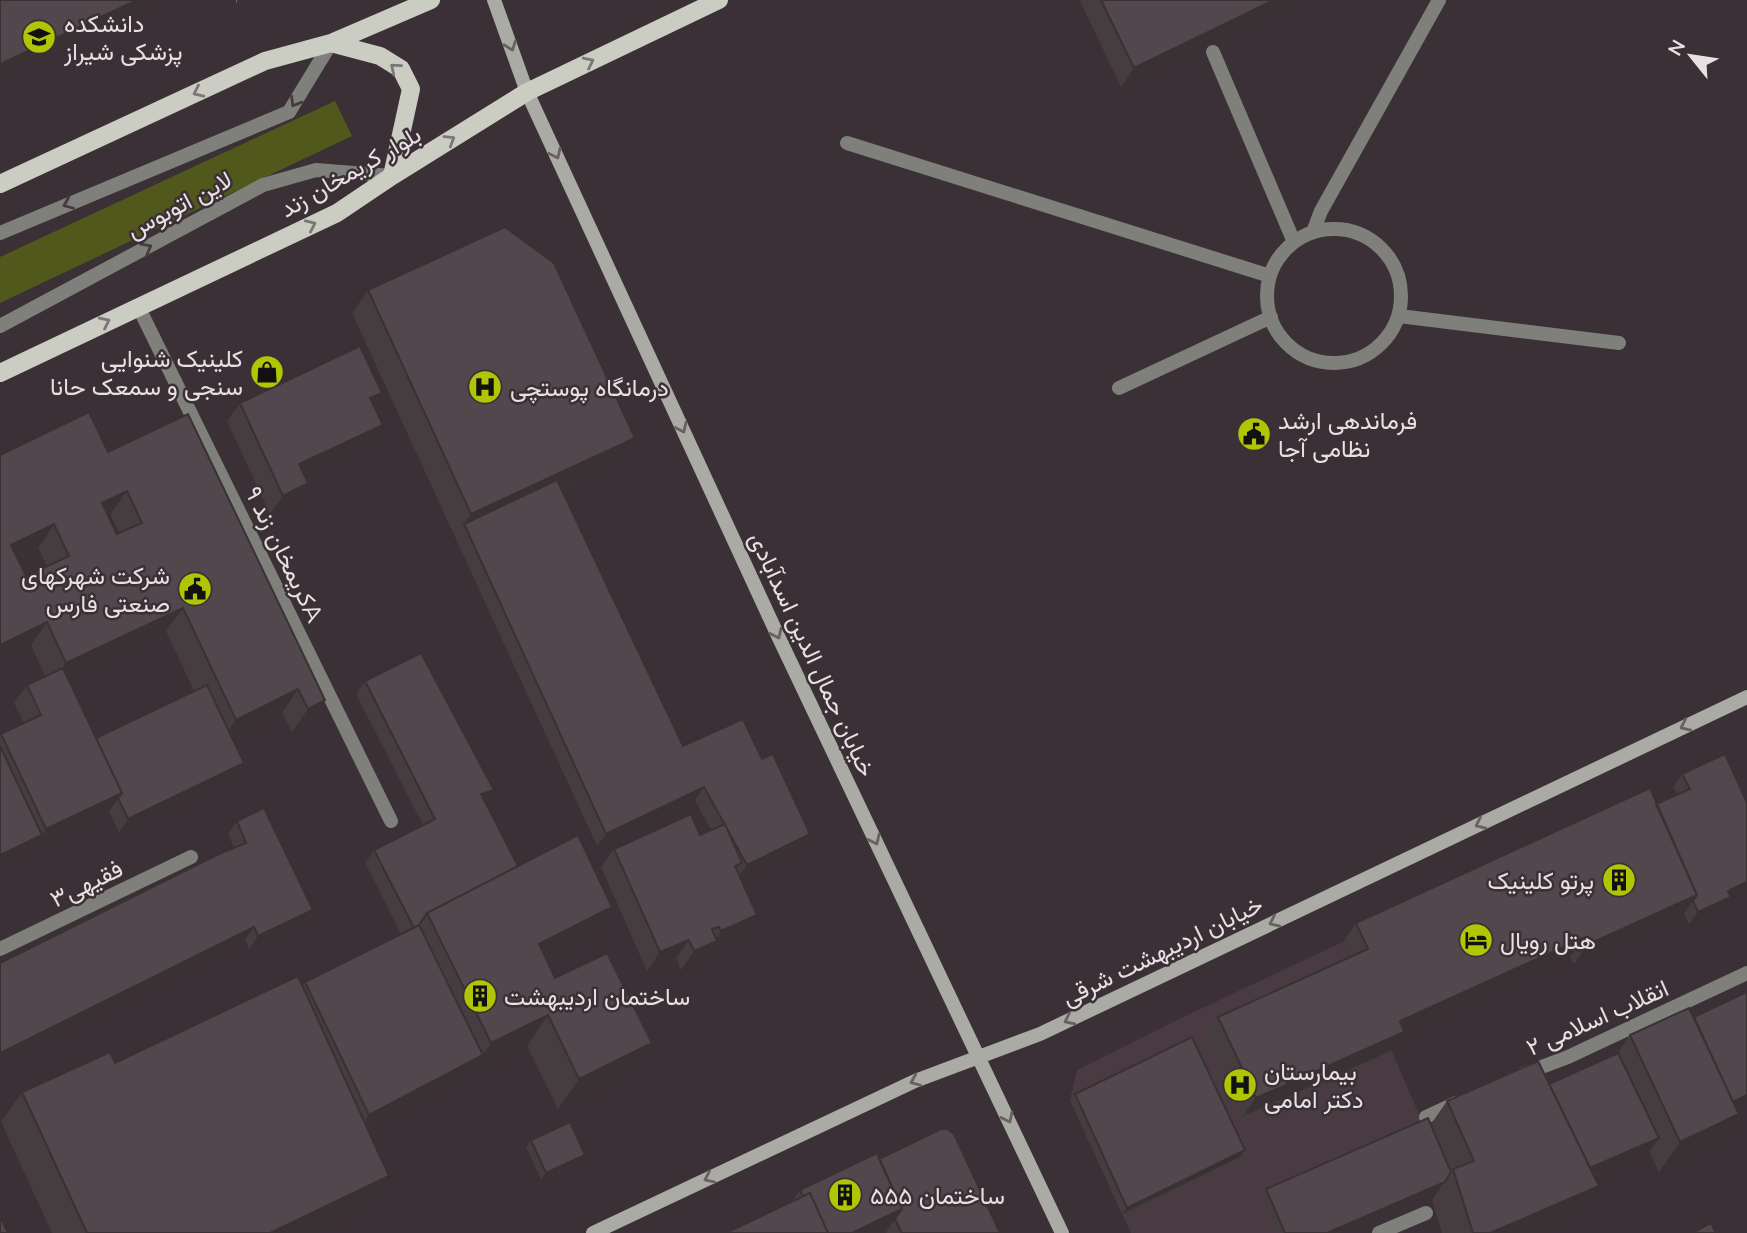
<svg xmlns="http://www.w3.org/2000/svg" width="1747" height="1233" viewBox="0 0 1747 1233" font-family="Mulish,Vazirmatn,sans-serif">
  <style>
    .built { fill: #4a3b43 }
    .green { fill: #50591b }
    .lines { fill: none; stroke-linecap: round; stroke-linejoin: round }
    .path { stroke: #746c70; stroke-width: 4.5; stroke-dasharray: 5 3.5; stroke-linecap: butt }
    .lane { stroke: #7f807b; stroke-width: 14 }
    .street { stroke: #7f807b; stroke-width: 14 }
    .secondary { stroke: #aaaba4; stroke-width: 14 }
    .primary { stroke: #cbcdc3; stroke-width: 18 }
    .wall { fill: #463d41; fill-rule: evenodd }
    .shaded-wall { fill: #393235 }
    .building { fill: #51474c; stroke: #393235; stroke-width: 2; fill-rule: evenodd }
    .oneway { stroke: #676161 }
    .oneway2 { stroke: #7b7775 }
    .oneway3 { stroke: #443c40 }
    .labels { text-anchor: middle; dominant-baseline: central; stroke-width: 5; stroke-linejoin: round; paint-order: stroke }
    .poi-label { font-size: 24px; fill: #e7e1e4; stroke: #3a3035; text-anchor: start }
    .street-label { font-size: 24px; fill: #e7e1e4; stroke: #3a3035 }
  </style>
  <rect width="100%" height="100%" fill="#3a3035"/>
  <!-- built -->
  <path class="built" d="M1343,942L1387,1040L1449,1184L1337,1233H1131L1070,1100L1077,1070L1177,1020Z"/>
  <!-- green -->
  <path class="green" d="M335,101L352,136L0,303V257Z"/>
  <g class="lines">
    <!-- path -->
    <path class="path" d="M236,0H237"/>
    <!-- lane -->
    <path class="lane" d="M1213,52L1294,242
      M847,143L1270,276
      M1267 296a67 67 0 1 1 134 0a67 67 0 1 1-134 0Z
      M1313,232L1321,211L1439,0
      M0,233L289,112L331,43
      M138,306L391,821
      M1399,316L1619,343
      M0,326L263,185L316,170L392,176
      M1119,388L1271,317"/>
    <!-- street -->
    <path class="street" d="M0,949L191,857
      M1523,1074L1568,1057L1747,973
      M1426,1117L1456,1103
      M1379,1233L1426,1213"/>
    <!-- secondary -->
    <path class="secondary" d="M494,0L527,92L779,638L1062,1233
      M593,1233L915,1081L1040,1034L1747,697"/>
    <!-- primary -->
    <path class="primary" d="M331,43L380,56L401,69L411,89L392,176
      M0,184L265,61L331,43L431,0
      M0,373L337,213L392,176L527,92L719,0"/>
  </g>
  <!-- wall -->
  <path class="wall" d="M1080,0H1300L1121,87L1080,1Z
    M368,290L635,438L618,461L561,488L683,746L762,759L810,834L801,847L740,877L757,915L744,934L712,948L704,959L681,970L676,958L647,971L601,867L614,849L700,835L711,830L695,800L597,846L352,313Z
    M382,393L373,405L370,444L304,475L308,483L295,502L270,514L227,421L240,403Z
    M89,412L108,452L188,414L325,700L309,723L292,732L282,713L232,737L244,763L235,776L119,832L109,811L0,863V736L1,734L24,723L14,703L27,685L45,676L31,645L0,660V455ZM110,514L119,533L117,534L108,515ZM38,548L47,566L26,576L17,558ZM166,631L194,691L96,738L67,678Z
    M365,681L494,790L485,802L518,866L591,938L546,960L555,978L652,1043L631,1074L558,1109L527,1046L470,1073L367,1128V1206L312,1233H52L1,1122L22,1092L115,1063L303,986L305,982L401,934L365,863L374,850L423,825L356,694Z
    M1725,754L1730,899L1722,910L1689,924L1684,914L1574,964L1570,957L1404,1032L1391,1051L1243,1116L1205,1035L1218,1017L1350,957L1343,942L1356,923L1677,794L1673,787L1682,774Z
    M237,821L313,910L304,923L249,949L245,940L0,1061V963L234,848L228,834Z
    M1747,992V1104L1736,1109L1718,1145L1659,1172L1649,1151L1594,1176L1578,1216L1539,1233H1442L1432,1200L1440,1188L1337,1233H1278L1262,1196L1266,1189L1431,1124L1447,1101L1549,1084L1618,1053L1630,1035L1694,1017Z
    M1075,1094L1240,1157L1122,1214L1070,1100Z
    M531,1140L585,1155L580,1161L541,1179L526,1147Z
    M879,1159L1000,1233H887L886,1232L884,1233L791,1202L800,1190Z"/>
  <!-- shaded-wall -->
  <path class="shaded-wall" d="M137,0H156L0,73V64Z
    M1274,0H1300L1121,87L1134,68Z
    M382,393L369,412L370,398Z
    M383,425L370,444L286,483L299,464Z
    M635,438L618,461L467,531L464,524L471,514Z
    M308,483L295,502L270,514L283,496Z
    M127,491L110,514L86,526L102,503Z
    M54,524L38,548L0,566L11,545Z
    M183,608L166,631L50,687L66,663Z
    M47,622L31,645L0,660V645Z
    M298,689L282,713L219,743L236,720Z
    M325,700L309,723L292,732L308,709Z
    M244,763L235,776L119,832L128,819Z
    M704,787L695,800L597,846L606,834Z
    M494,790L485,803L481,794Z
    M122,793L109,811L0,863V855L42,835L46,829Z
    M810,834L801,847L738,878L747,865Z
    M1747,882V891L1730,899L1722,910L1689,924L1698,912L1728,891Z
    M1697,895L1684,914L1574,964L1587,945Z
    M612,907L591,938L517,975L539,944Z
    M313,910L304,923L249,949L258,936Z
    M757,915L744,934L712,948L704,959L681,970L694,951L713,943L721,931Z
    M254,927L245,940L0,1061V1053Z
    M1583,938L1570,957L1404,1032L1391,1051L1243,1116L1256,1098L1400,1021Z
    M689,940L676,958L647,971L660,952Z
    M548,1015L527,1046L470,1074L491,1043Z
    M652,1043L631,1074L558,1109L579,1079Z
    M483,1055L470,1074L356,1133L369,1115Z
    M1747,1095V1104L1707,1123L1716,1110Z
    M1739,1114L1718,1145L1659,1172L1680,1142Z
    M1659,1138L1650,1151L1563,1189L1572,1176Z
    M1245,1150L1240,1157L1122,1214L1127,1208Z
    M585,1155L580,1161L541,1179L546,1173Z
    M389,1176L367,1206L312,1233H270Z
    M1445,1182L1440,1188L1337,1233H1327Z
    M1599,1186L1578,1216L1539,1233H1490Z
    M902,1209L886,1232L884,1233H852Z"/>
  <!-- building -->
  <path class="building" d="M0,0H137L0,64Z
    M1101,0H1274L1134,68Z
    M505,227L554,263L635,438L471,514L368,290Z
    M360,346L382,393L370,398L383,425L299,464L308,483L283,496L240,403Z
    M89,412L108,452L188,414L325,700L308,709L298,689L236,720L183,608L66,663L47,622L0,645V455ZM127,491L142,523L117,534L102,503ZM54,524L69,556L26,576L11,545Z
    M557,480L683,746L743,719L762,759L773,754L810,834L747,865L704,787L606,834L464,524Z
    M421,653L494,790L481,794L518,866L427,913L419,925L414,928L374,850L435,819L365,681Z
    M63,668L122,793L46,829L1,734L41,715L27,685Z
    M207,685L244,763L128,819L118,798L122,793L96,738Z
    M0,746L42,835L0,855Z
    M1725,754L1747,803V882L1728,891L1731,897L1698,912L1693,901L1697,895L1656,804L1690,789L1682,774Z
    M1650,788L1697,895L1587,945L1583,938L1400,1021L1404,1032L1256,1098L1218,1017L1368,949L1356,923Z
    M264,808L313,910L258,936L254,927L0,1053V963L219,854L246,843L237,821Z
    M691,814L700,835L725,824L742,863L735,866L757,915L721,931L719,927L712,929L717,941L694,951L689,940L660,952L614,849Z
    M578,835L612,907L539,944L555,978L607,953L652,1043L579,1079L548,1015L491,1043L427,913Z
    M419,925L483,1055L369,1115L305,982Z
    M298,976L389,1176L270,1233H87L22,1092L110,1052L115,1063Z
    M1747,992V1095L1733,1102L1694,1017Z
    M1689,1008L1739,1114L1680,1142L1630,1035Z
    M1192,1037L1245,1150L1127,1208L1075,1094Z
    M1618,1053L1659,1138L1590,1168L1549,1084Z
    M1538,1061L1599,1186L1490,1233H1473L1453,1169L1474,1161L1447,1101Z
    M1428,1118L1451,1172L1445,1182L1327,1233H1285L1266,1189Z
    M570,1122L585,1155L546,1173L531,1140Z
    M941,1129H947L954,1134L1000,1233H902L895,1219L902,1209L879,1159Z
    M877,1153L902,1209L852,1233H828L810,1193L803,1196L800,1190Z
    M810,1193L828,1233H726Z
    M0,1216L8,1233H0Z
    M1711,1223L1716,1233H1692Z"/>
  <!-- one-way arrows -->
  <defs><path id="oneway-chevron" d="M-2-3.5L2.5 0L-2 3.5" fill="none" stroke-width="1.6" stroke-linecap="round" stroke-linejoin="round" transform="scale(1.75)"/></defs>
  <g class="oneway">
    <use href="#oneway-chevron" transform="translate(511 46) rotate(70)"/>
    <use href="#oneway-chevron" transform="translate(556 154) rotate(65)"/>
    <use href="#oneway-chevron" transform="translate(682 428) rotate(65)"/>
    <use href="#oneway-chevron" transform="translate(777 634) rotate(65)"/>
    <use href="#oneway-chevron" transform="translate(1685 726) rotate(155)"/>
    <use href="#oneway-chevron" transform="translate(1480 824) rotate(155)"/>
    <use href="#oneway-chevron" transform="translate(875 840) rotate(65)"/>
    <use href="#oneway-chevron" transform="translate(1274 922) rotate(155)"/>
    <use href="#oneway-chevron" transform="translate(1069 1020) rotate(154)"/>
    <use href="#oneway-chevron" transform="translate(915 1081) rotate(157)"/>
    <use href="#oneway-chevron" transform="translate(1008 1118) rotate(64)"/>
    <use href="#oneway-chevron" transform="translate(709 1178) rotate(155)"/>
  </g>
  <g class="oneway2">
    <use href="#oneway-chevron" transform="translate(589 62) rotate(-26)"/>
    <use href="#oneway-chevron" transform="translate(395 68) rotate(-140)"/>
    <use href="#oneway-chevron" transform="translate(198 92) rotate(155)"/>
    <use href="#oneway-chevron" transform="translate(450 140) rotate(-32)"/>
    <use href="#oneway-chevron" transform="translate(311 225) rotate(-25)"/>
    <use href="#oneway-chevron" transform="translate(105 322) rotate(-26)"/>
  </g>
  <g class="oneway3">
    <use href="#oneway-chevron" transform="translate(295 102) rotate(121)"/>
    <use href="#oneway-chevron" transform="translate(68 204) rotate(157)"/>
    <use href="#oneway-chevron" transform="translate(147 248) rotate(-28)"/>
  </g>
  <!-- icons -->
  <defs>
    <g id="university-disc" transform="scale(1.75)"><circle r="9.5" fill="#b0c503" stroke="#3a3035"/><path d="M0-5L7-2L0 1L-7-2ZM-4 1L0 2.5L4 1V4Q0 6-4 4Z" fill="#111"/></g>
    <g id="shop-disc" transform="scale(1.75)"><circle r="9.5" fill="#b0c503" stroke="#3a3035"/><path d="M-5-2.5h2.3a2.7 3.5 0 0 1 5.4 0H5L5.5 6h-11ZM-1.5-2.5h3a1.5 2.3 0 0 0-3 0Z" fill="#111"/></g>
    <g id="hospital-disc" transform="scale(1.75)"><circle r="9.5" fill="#b0c503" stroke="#3a3035"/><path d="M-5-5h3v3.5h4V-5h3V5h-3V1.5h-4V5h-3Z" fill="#111"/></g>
    <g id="civic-disc" transform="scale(1.75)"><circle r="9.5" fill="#b0c503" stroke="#3a3035"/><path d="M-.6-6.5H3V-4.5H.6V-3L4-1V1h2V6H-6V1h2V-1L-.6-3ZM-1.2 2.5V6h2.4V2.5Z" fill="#111"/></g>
    <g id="building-disc" transform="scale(1.75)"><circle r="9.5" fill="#b0c503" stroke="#3a3035"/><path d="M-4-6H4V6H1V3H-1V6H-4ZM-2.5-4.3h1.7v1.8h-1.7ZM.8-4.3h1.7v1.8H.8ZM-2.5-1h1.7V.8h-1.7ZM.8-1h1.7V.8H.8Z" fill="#111"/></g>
    <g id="hotel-disc" transform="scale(1.75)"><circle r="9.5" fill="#b0c503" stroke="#3a3035"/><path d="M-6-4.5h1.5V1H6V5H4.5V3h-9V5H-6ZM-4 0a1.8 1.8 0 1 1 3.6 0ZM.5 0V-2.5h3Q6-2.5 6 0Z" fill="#111"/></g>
  </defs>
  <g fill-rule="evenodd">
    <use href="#university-disc" x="39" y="37"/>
    <use href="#shop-disc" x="267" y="372"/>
    <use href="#hospital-disc" x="485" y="387"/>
    <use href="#civic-disc" x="1254" y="434"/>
    <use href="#civic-disc" x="195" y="589"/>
    <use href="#building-disc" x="1619" y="880"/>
    <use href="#hotel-disc" x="1476" y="940"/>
    <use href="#building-disc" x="480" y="996"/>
    <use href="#hospital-disc" x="1240" y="1085"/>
    <use href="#building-disc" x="845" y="1195"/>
  </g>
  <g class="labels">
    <!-- poi labels -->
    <g class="poi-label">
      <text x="64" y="23">دانشکده<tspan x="64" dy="28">پزشکی شیراز</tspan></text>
      <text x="243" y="358" text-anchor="end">کلینیک شنوایی<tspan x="243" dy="28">سنجی و سمعک حانا</tspan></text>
      <text x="510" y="387">درمانگاه پوستچی</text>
      <text x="1278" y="420">فرماندهی ارشد<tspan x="1278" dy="28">نظامی آجا</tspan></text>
      <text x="170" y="575" text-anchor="end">شرکت شهرکهای<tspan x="170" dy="28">صنعتی فارس</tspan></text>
      <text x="1594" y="880" text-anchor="end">پرتو کلینیک</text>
      <text x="1500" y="940">هتل رویال</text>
      <text x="504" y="996">ساختمان اردیبهشت</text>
      <text x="1264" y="1071">بیمارستان<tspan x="1264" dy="28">دکتر امامی</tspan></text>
      <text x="870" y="1195">ساختمان ۵۵۵</text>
    </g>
    <!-- street labels -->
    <g class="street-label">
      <text transform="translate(350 171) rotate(-30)">بلوار کریمخان زند</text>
      <text transform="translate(179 204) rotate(-28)">لاین اتوبوس</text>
      <text transform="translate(285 554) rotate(64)">کریمخان زند ۹A</text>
      <text transform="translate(813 654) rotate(65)">خیابان جمال الدین اسدآبادی</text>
      <text transform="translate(86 883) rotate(-26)">فقیهی۳</text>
      <text transform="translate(1162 950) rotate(-26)">خیابان اردیبهشت شرقی</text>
      <text transform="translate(1597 1017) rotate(-24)">۲ انقلاب اسلامی</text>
    </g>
  </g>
  <!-- north arrow -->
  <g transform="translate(1691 56) rotate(300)" stroke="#3a3035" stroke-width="5" paint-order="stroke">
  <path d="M0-5L12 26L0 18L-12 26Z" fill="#e7e1e4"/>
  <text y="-10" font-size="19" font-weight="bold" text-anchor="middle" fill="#e7e1e4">N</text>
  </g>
</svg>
